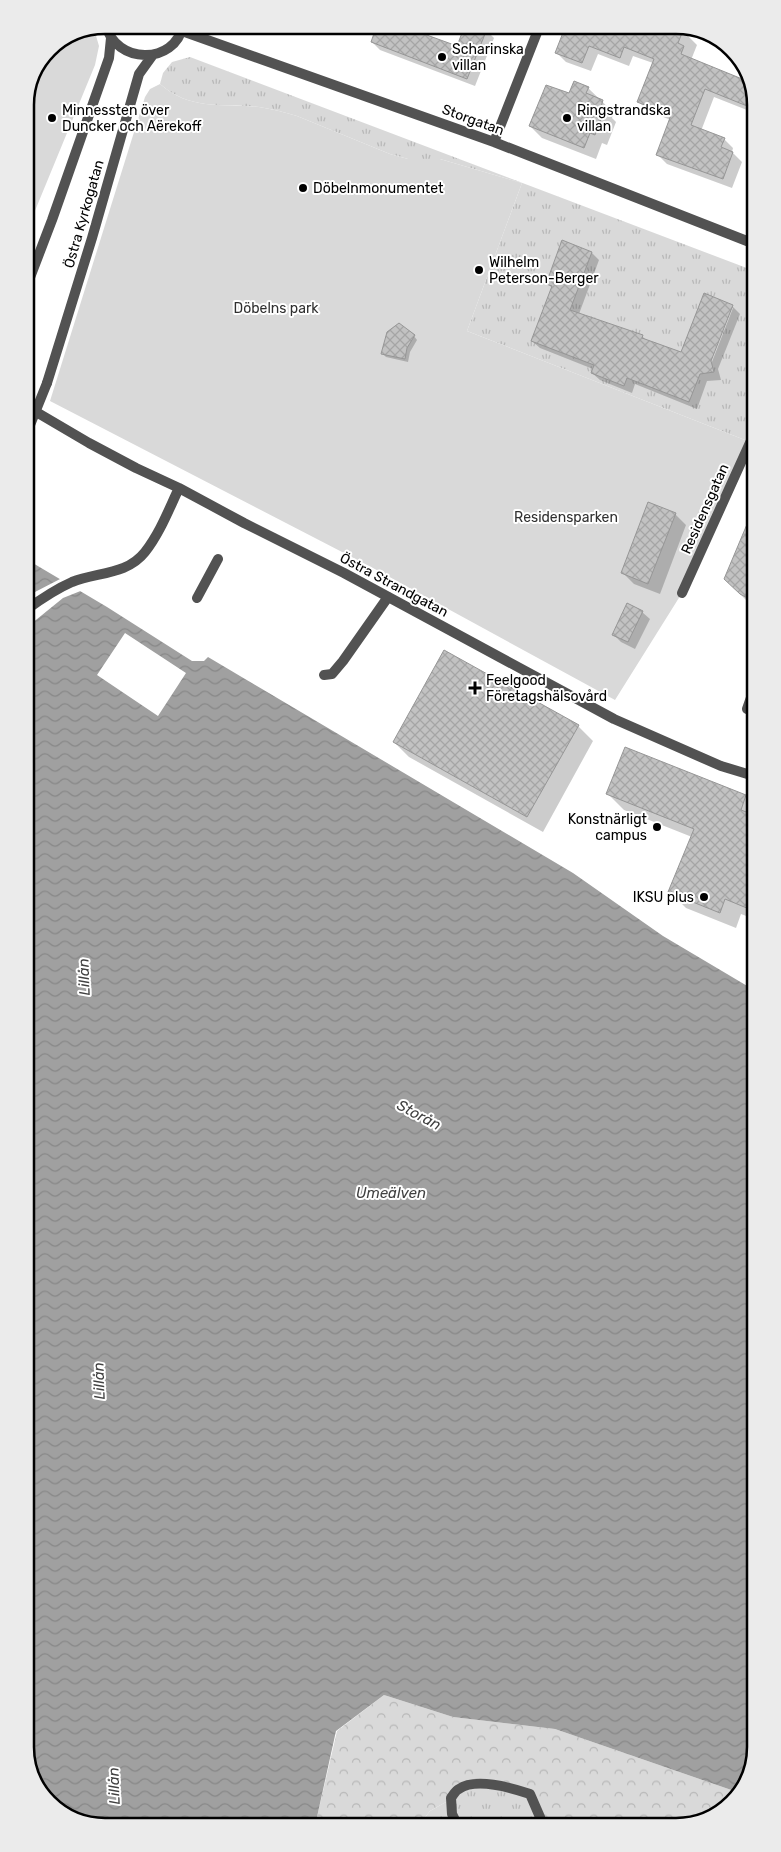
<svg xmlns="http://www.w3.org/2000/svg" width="781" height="1852" viewBox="0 0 781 1852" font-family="Rubik,sans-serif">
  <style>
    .grass { fill: url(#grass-tufts) }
    .forest { fill: url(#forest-crowns) }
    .green { fill: #d9d9d9 }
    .water { fill: url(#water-waves) }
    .pier { fill: #fff }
    .shadow { fill: #0003; fill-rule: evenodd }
    .building { fill: url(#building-cross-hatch); stroke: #969696 }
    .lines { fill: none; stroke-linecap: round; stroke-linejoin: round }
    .service { stroke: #525252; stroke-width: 10 }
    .minor { stroke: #525252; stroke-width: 10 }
    .tertiary { stroke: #525252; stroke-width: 10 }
    .tertiary-bridge { stroke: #525252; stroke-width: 10 }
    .poi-dot { fill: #000; stroke: #fff; stroke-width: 2 }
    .labels { text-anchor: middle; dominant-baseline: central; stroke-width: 4; stroke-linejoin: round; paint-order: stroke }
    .poi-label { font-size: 14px; fill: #000; stroke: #fff; text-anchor: start }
    .street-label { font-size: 14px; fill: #000; stroke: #fff }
    .park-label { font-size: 14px; fill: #303030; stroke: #fff }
    .water-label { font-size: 15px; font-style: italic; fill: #414141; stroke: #fff }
    .rim { fill: none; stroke: #000; stroke-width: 2.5 }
  </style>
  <defs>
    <pattern id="grass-tufts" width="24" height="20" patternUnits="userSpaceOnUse" patternTransform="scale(1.25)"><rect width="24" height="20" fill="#d9d9d9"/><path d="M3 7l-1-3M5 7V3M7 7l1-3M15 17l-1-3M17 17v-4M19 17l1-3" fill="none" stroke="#b8b8b8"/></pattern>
    <pattern id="forest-crowns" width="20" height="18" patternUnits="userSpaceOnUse" patternTransform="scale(1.25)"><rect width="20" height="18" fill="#d9d9d9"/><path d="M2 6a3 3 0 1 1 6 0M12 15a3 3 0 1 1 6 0" fill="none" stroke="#b8b8b8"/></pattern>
    <pattern id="water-waves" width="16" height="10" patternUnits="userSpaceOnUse" patternTransform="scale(1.25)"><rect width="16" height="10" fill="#a0a0a0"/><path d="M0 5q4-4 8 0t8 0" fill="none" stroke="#888"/></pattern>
    <pattern id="building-cross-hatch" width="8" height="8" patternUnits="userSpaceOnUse" patternTransform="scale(1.25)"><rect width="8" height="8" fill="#c2c2c2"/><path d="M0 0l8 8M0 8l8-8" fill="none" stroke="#a5a5a5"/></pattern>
  </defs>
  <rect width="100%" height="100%" fill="#fff"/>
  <!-- grass -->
  <path class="grass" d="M190,57L752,270L753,436L750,442L467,331L522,183L440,159H408L390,154L297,116C284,112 272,109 259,107C221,103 191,111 160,84L163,73L172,62Z
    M478,1784L530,1794L542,1824L419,1825L430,1811Z"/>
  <!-- forest -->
  <path class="forest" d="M384,1695L453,1717L555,1729L740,1793V1795L701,1823L543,1824L530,1794L478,1784L430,1811L419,1825H317V1817L337,1731Z"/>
  <!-- green -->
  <path class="green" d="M94,29L99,46L95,65L25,235V100L49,48Z
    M160,84C191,111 221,103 259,107C272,109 284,112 297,116L390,154L408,159H440L522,183L467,331L750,442L682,593L615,700L373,568L50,401L145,97L150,89Z"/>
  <!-- water -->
  <path class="water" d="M26,559L107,607L192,661H204L208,657L573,873L663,936L754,990L756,1747L740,1793L555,1729L453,1717L384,1695L336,1731L317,1817V1825L100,1827L56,1810L29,1772Z"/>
  <!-- pier -->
  <path class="pier" d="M62,578L83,590L63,598L26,628V602L35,592Z
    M125,633L186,673L158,716L97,675Z"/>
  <!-- shadow -->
  <path class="shadow" d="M379,25H423L425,26L422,35L458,48L486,30L494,38L475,86L380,50L372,42Z
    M659,25L688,36L697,45L691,60L752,84V112L714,97L701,131L724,139L733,148L732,152L742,162L732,188L667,164L658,155L671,120L648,111L639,102L653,63L633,56L629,66L598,54L591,71L566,62L557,53Z
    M588,88L614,113L612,118L616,122L607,145L602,143L596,159L542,138L530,126L569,95Z
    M592,253L599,260L579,314L642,336L647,341L682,354L732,306L740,314L718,369L721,380L707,381L697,409L635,384L632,393L600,380L592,373L593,369L540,348L532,341L552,288L547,283ZM730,308H733L710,367H708Z
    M414,336L417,340L410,352L408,362L386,357L383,354Z
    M753,513V607L733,587Z
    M675,514L686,525L660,594L634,584L622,572Z
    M642,612L650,619L635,649L621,642L614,635Z
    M445,652L578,726L593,741L543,832L409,757L394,742Z
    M608,794L746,796L754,804V919L741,914L736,928L686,908L670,892L692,837L624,810Z"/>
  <!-- building -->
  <path class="building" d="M377,25H415L413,30L457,46L465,25H476L487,29L467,79L371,42Z
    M566,25H662L682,33L678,43L684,46L681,54L752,83V108L705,89L691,125L725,138L721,147L733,152L723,179L656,155L671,115L637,102L654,59L624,47L620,58L589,46L582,63L555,53Z
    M574,81L589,87L586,93L603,100L601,107L605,109L595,135L590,133L584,148L529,126L546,85L569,93Z
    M562,240L592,252L570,310L643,335L642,338L681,352L704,293L733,305L711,361L714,372L700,374L689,402L627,378L624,386L591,373L594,365L531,341L552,286L546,284Z
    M399,323L415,335L407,348L405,359L381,354L387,332Z
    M648,502L676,513L648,584L621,573Z
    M753,510V601L740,594L724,579Z
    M627,603L643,611L628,642L612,635Z
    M444,650L579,725L527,817L393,742Z
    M625,747L746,795L741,810L754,815V911L725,899L720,913L668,892L694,829L606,794Z"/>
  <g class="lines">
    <!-- service -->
    <path class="service" d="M197,598L218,559
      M324,675L332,674L343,661L388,597
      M747,709L753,692"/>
    <!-- minor -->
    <path class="minor" d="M182,31L494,142L752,243
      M494,142L540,25
      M682,593L753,436
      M457,1824L452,1814L451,1798C453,1795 456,1790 459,1789C476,1777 512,1788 530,1794L543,1824"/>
    <!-- tertiary -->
    <path class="tertiary" d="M106,25C115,64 175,66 183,25
      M26,288L52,220L109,58L111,38
      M47,383L92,238L139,74L152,56
      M26,406L89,443L136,468L179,488L244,523L344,573L614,719L721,766L754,776
      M26,610C41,599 56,589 72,582C97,572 127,575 145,552C160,533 169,509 179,488"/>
    <!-- tertiary-bridge -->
    <path class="tertiary-bridge" d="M26,435L47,383"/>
  </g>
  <!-- markers -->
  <g class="poi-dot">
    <circle cx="442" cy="57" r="5"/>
    <circle cx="52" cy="118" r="5"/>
    <circle cx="567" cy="118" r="5"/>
    <circle cx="303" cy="188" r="5"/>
    <circle cx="479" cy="270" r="5"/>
    <path d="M472.5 680.5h5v5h5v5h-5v5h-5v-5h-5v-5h5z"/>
    <circle cx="657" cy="827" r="5"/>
    <circle cx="704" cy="897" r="5"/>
  </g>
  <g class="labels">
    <!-- poi labels -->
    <g class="poi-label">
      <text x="452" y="49">Scharinska<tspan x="452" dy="16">villan</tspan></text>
      <text x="62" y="110">Minnessten över<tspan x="62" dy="16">Duncker och Aërekoff</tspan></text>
      <text x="577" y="110">Ringstrandska<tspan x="577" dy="16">villan</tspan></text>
      <text x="313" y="188">Döbelnmonumentet</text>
      <text x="489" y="262">Wilhelm<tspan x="489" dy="16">Peterson-Berger</tspan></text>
      <text x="486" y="680">Feelgood<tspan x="486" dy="16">Företagshälsovård</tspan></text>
      <text x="647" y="819" text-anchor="end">Konstnärligt<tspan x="647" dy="16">campus</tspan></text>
      <text x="694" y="897" text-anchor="end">IKSU plus</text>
    </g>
    <!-- street labels -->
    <g class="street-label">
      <text transform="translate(473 120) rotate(20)">Storgatan</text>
      <text transform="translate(84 214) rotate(-74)">Östra Kyrkogatan</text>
      <text transform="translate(705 509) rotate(-66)">Residensgatan</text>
      <text transform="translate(394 585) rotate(28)">Östra Strandgatan</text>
    </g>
    <!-- park labels -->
    <g class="park-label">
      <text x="276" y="308">Döbelns park</text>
      <text x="566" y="517">Residensparken</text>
    </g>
    <!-- water labels -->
    <g class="water-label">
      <text transform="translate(84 977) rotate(-92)">Lillån</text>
      <text transform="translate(419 1115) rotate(28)">Storån</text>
      <text x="391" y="1193">Umeälven</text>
      <text transform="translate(99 1381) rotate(-92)">Lillån</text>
      <text transform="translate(114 1786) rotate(-92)">Lillån</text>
    </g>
  </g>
  <!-- crop -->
  <path d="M0 0H781V1852H0ZM105 34H676A71 71 0 0 1 747 105V1747A71 71 0 0 1 676 1818H105A71 71 0 0 1 34 1747V105A71 71 0 0 1 105 34Z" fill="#ebebeb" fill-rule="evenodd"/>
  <path class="rim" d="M105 34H676A71 71 0 0 1 747 105V1747A71 71 0 0 1 676 1818H105A71 71 0 0 1 34 1747V105A71 71 0 0 1 105 34Z"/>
</svg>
